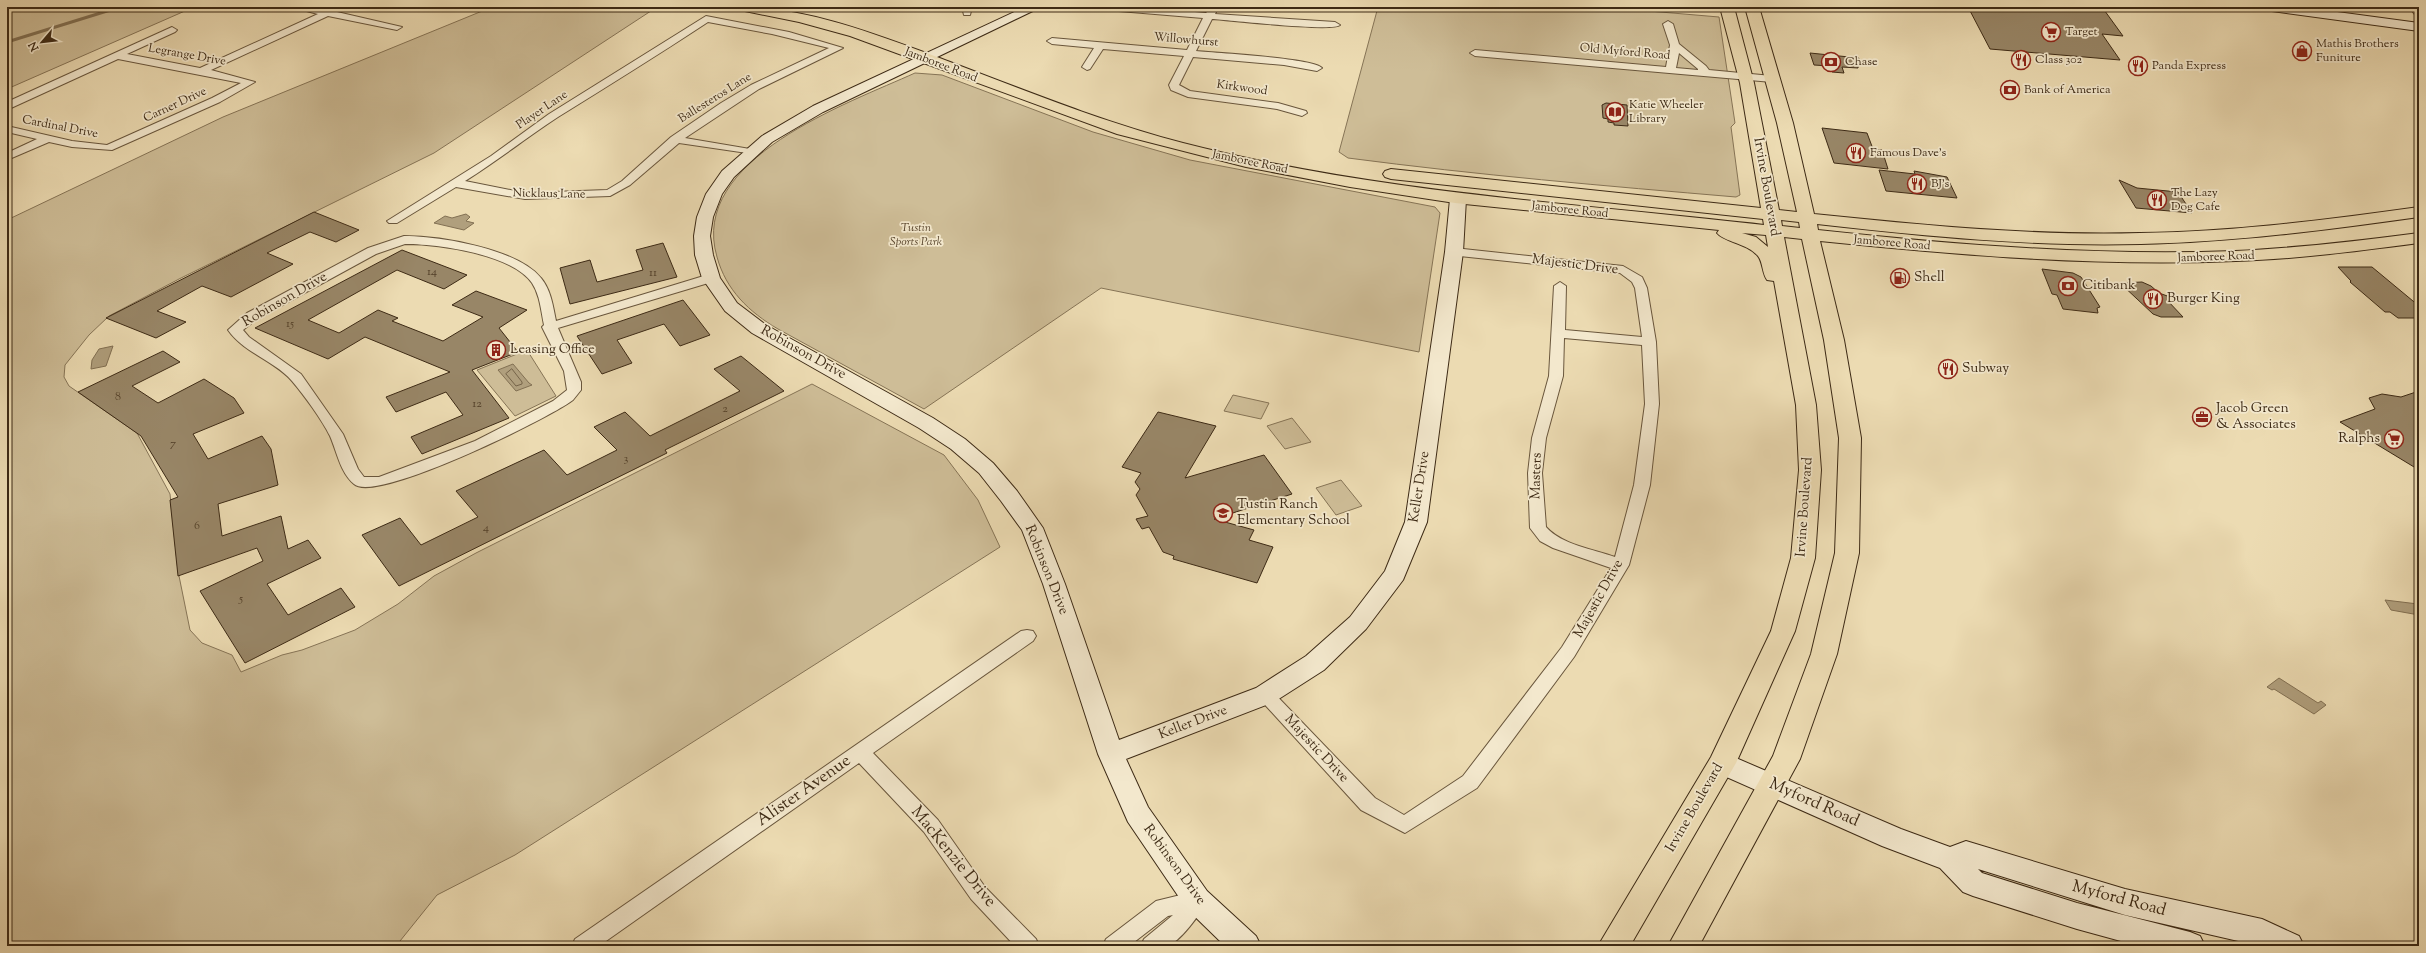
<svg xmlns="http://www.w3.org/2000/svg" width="2426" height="953" viewBox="0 0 2426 953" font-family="'Sorts Mill Goudy',serif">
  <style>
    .green { fill: #cebd97; stroke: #867456 }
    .water { fill: #b09f7d; stroke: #827053 }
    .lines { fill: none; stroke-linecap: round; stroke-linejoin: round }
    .shore { stroke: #766449; stroke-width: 1 }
    .stream { stroke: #827053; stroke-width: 3 }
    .building { fill: #988667; stroke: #3d2a15 }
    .street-casing { stroke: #69563c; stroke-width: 2 }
    .secondary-casing { stroke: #3d2a15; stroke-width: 2 }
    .primary-casing { stroke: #3d2a15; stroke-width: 2 }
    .street { fill: #f3e8cd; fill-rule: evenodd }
    .secondary { fill: #f3e8cd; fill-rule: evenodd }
    .primary { fill: #ecdbb2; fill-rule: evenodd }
    .labels { text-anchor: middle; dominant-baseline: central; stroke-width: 3.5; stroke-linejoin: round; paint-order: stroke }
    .far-poi-label { font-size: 12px; fill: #3d2a15; stroke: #f3e8cd; text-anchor: start }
    .far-street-label { font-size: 12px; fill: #3d2a15; stroke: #f3e8cd }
    .far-park-label { font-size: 12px; font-style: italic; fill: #5a472f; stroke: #f3e8cd }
    .number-label { font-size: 12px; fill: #54412a }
    .street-label { font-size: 14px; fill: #3d2a15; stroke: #f3e8cd }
    .poi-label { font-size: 14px; fill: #3d2a15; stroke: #f3e8cd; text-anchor: start }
    .near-street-label { font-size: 17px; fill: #3d2a15; stroke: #f3e8cd }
  </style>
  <rect width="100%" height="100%" fill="#ecdbb2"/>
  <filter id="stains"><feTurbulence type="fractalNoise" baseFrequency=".005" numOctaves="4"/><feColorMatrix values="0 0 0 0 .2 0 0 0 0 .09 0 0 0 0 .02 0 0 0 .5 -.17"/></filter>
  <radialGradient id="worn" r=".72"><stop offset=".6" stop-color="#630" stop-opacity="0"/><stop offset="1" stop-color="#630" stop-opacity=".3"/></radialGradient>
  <!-- green -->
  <path class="green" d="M7,7H194L7,89Z
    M492,7H657L434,153L179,279L109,316L89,335L65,365L64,377L69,386L137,433L170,494L178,571L190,630L202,643L232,655L241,672L282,655L302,650L355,630L398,604L434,576L476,553L812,384L944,455L978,500L1000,547L515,855L437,895L396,946H7V220L223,117Z
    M1378,7H1602L1719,17L1735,123L1731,127L1740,195L1736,197C1606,186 1477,175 1348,158L1339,152Z
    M915,73L942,75L1093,132L1190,160L1435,207L1440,213L1419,352L1101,288L924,409L778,329C749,312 726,290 717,257C688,159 849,103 915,73Z
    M527,350L556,396L515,416L477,370Z
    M1233,395L1269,403L1261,419L1224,411Z
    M1292,418L1311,442L1285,449L1267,426Z
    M1341,480L1362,506L1336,515L1316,488Z"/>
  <!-- water -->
  <path class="water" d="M466,214L470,217L466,221L474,223L464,230L434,223L445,216L452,218Z
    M113,346L106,366L91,369L92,360L99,349Z
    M513,364L529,383L532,385L516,391L498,370Z
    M2385,600L2418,604L2419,615L2391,610Z
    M2279,678L2318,703L2321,701L2326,705L2314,714L2274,689L2272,690L2267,687Z"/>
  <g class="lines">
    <!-- shore -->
    <path class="shore" d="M512,369L522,382V384L516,386L506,374Z"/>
    <!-- stream -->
    <path class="stream" d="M7,42L120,7"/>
  </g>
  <!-- building -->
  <path class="building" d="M1968,7H2102L2123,36L2102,34L2120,60L1990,49Z
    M1810,53L1859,58L1858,68L1842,67L1844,73L1832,72L1830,66L1814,65Z
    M1606,103L1627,105L1628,126L1614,125V123L1608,122V119L1603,118L1602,105Z
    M1822,128L1867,133L1873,149L1882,150L1888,169L1834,163Z
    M1879,170L1915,174L1914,171L1947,177L1957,198L1886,191Z
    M2119,180L2137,188L2178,192L2192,213L2136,208Z
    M314,212L359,230L336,242L310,232L267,253L293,264L231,297L202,286L157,311L186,322L156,338L106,318Z
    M663,243L677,277L570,304L560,268L590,260L597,282L643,270L636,250Z
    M402,250L467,275L444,289L397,270L308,320L339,333L378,310L398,318L392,321L443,341L483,317L452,305L476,291L527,310L499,328L518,352L472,370L509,418L422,454L411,437L463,415L446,392L396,412L386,397L450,372L365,337L328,359L255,328Z
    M2338,267H2372L2419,306V318H2398L2390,312H2385L2350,282L2351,281Z
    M2042,269L2073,273L2081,277L2100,307L2097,308L2098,313L2063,309L2057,295L2052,294Z
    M2142,282L2151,286L2159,293L2170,297L2167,300L2183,317H2161L2153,314L2120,283Z
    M683,300L710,335L680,346L664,324L617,340L632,363L602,374L577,336Z
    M163,351L180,362L132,386L158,403L204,379L234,398L244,413L193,434L208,459L262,436L271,449L278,485L218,504L222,536L281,516L288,549L308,540L321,558L267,584L288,615L341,588L355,607L245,663L200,591L263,561L257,548L178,576L170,500L178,497L141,436L78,392Z
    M741,356L784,391L665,450L667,453L399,586L362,535L400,518L421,545L478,517L456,491L544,450L567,475L617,450L594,427L625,412L650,436L740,391L714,369Z
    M2419,391V470L2340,422L2375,409L2369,398L2382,394L2401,397Z
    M1158,412L1216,426L1185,478L1264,455L1292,494L1214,519L1254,530L1249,540L1273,547L1257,583L1173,559L1174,556L1163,552L1149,527L1142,529L1136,519L1148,516L1136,495L1140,489L1135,482L1141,473L1122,467Z"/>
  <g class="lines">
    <!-- street casing -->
    <g class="street-casing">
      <path id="street" d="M291,7C300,7 322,11 327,10C333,9 338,7 346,7L337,12L402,27L397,30L328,16L211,70L255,82L220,102L112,150L72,147L49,142L7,160V153L37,139L7,132V126L72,141L107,145L212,98L241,83L118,59L11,108L7,109V102L172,27L177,30L175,32L127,54L200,68L318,14Z
        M962,7H972L970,15H964Z
        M1102,7H1139L1206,13L1212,7L1217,10L1215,14L1335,22L1340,25C1333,32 1229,20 1212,19L1196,51C1215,53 1313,58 1322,68L1317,71L1284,65L1193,57L1179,85L1190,91L1278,103L1306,111L1307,113L1302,116L1277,109L1188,97L1171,90L1169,85L1184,56L1103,49L1090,69L1087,70L1082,67L1094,48L1052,44L1047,41L1052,38L1187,50L1203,18L1107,10Z
        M2409,7H2419V17L2416,16Z
        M706,16L789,32L843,48L759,89L685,138L750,149L754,150V154L679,143L630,185L610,196L525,199L456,187L397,223H389L387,221L491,156L549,114ZM708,22L772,34L829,48L751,85L721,103L671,137L622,181L607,190L525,193L465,181C497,161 526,138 558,117C608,86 658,55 708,22Z
        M1668,21L1673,24L1679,44L1706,66L1709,70L1772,76L1777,79L1772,82L1475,56L1470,53L1475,50L1666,67L1670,45L1663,24ZM1679,53L1698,69V70L1676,68Z
        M404,236C440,236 518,249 541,278C551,290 553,306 556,321L707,275H715L717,278L715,281L558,328L581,382V390L573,400C548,419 375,504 354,484C340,472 337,452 330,436C322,420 304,395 292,381C275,361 244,353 228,330L247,313L368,248ZM405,244C438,244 512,254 532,283C540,295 541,311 544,325L542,327L564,371L567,390L553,401L475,441L379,477H364L358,469L343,434L301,374L249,337L243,330L257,319L376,254Z
        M1454,248L1623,266L1642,277L1647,288L1656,342L1659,404L1650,485L1629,565L1574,657L1477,788L1405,833L1361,810L1256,695L1259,690L1265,688L1271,690L1375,798L1404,815L1463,776L1562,647L1611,568L1553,548L1540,541L1530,528L1528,473L1532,438L1549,376L1554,286L1560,282L1566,286L1565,330L1642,337L1635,288L1632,282L1620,273L1450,255L1448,252L1450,249ZM1564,338L1642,345L1645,404L1634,485L1615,557C1593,549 1562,545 1546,527L1542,473L1546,438L1563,376Z
        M1027,630L1033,631L1036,636L1033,641L873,753L938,820L985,887L1036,939L1039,946H1015L971,899L924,832L859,763L599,946H572L575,939L1021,631Z
        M1197,891L1204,893L1207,900C1202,912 1179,944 1166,946C1158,947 1149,946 1141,946L1144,939L1173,915L1168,916L1129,946H1103L1106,939L1156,901Z"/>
    </g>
    <!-- secondary casing -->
    <g class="secondary-casing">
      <path id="secondary" d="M1025,7H1041L823,112L772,142L734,177L722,194L713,217L710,236L713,255L720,278L737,303L766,325L933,418L965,439L993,463L1017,491L1043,528L1065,584L1119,740L1256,688L1306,656L1350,617L1385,571L1405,522L1445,252L1450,199L1452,196H1464L1466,199L1463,252L1427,522L1403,580L1366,629L1324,670L1274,702L1126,759L1148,807L1207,891L1256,936L1261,946H1225L1187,909L1128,822L1098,754L1043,584L1022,530L1001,501L979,473L951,449L919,428L752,333L725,311L702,278L695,255L694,236L697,217L706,194L722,171L762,136L813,106Z
        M2266,7H2300L2419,23V31L2272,11Z
        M1722,752L1901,829L1950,847L1966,841L2125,889L2262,919L2299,936L2304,946H2260L2125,915L1978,869L1982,873L2077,903L2190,932L2200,936L2205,946H2139L2077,929L1973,896L1963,892L1940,868L1882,846L1713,771L1709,763L1713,755Z"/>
    </g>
    <!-- primary casing -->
    <g class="primary-casing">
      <path id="primary" d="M738,7C806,7 875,34 937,57C1019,88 1099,121 1183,143C1373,192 1569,203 1764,225L1763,219L1391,179L1385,177L1383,174L1385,171L1391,169L1761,208L1740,83L1720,7H1734L1754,83L1779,210L1797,212L1777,123L1745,7H1759L1793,123L1814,214C1922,225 2031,236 2140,233C2233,232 2326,220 2419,207V217C2327,230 2234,242 2141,244C2032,247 1924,236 1817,224L1818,230C1956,245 2096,256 2235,251C2297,248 2358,241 2419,233V243C2358,251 2297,259 2236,261C2097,267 1958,255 1820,241L1844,340L1861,438L1859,553L1837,654L1800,759L1699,946H1668L1773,756L1811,654L1835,553L1839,438L1824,340L1802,239L1784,237L1816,405L1821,470L1815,558L1795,631L1736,763L1630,946H1598L1711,757L1771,631L1791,558L1799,470L1796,405L1774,281L1767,280C1762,273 1763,262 1758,256C1747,243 1724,242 1717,233L1719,230L1455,203L1350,187L1246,167L1117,134L850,36L799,22L740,10ZM1781,220L1799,222L1800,228L1782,226ZM1742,233L1766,235L1768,247L1756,237Z"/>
    </g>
    <!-- street -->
    <use href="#street" class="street"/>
    <!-- secondary -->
    <use href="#secondary" class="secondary"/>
    <!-- primary -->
    <use href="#primary" class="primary"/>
  </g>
  <!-- icons -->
  <defs>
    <g id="supermarket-ring" transform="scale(1)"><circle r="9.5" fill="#f3e8cd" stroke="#8f2418" stroke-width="1.5"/><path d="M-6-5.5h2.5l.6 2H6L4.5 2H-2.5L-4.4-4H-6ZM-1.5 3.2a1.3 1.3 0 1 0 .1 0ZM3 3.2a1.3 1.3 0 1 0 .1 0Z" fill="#8f2418"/></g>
    <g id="shop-ring" transform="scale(1)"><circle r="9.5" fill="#f3e8cd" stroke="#8f2418" stroke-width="1.5"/><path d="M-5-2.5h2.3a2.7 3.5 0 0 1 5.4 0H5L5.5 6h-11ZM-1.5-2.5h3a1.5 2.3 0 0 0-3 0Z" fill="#8f2418"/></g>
    <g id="restaurant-ring" transform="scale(1)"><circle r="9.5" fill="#f3e8cd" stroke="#8f2418" stroke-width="1.5"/><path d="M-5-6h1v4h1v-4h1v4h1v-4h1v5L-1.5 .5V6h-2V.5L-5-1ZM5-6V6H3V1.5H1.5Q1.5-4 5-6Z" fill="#8f2418"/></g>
    <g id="bank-ring" transform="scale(1)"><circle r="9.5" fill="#f3e8cd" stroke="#8f2418" stroke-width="1.5"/><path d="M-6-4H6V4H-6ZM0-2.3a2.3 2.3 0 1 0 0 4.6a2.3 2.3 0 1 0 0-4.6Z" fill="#8f2418"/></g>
    <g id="library-ring" transform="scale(1)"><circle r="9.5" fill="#f3e8cd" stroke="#8f2418" stroke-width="1.5"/><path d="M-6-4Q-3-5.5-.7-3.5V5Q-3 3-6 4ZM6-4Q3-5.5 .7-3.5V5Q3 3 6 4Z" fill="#8f2418"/></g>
    <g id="fuel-ring" transform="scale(1)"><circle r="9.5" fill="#f3e8cd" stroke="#8f2418" stroke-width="1.5"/><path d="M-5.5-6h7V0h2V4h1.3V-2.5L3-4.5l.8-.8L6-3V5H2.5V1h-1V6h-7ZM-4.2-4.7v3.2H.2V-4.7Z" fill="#8f2418"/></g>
    <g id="building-ring" transform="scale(1)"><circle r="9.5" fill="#f3e8cd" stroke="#8f2418" stroke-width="1.5"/><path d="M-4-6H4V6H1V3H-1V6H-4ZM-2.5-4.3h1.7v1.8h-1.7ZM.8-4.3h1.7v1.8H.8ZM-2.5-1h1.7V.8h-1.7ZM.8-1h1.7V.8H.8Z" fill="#8f2418"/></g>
    <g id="office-ring" transform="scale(1)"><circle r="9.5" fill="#f3e8cd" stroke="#8f2418" stroke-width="1.5"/><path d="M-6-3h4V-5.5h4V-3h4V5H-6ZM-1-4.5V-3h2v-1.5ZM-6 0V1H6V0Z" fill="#8f2418"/></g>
    <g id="school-ring" transform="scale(1)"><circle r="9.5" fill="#f3e8cd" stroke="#8f2418" stroke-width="1.5"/><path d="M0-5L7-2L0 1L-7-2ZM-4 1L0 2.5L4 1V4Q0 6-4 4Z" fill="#8f2418"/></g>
  </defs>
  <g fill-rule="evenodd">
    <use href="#supermarket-ring" x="2051" y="32"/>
    <use href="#shop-ring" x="2302" y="51"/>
    <use href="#restaurant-ring" x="2021" y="60"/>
    <use href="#bank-ring" x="1831" y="62"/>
    <use href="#restaurant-ring" x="2138" y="66"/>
    <use href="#bank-ring" x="2010" y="90"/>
    <use href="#library-ring" x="1615" y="112"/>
    <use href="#restaurant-ring" x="1856" y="153"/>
    <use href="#restaurant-ring" x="1917" y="184"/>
    <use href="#restaurant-ring" x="2157" y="200"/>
    <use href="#fuel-ring" x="1900" y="278"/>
    <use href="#bank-ring" x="2068" y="286"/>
    <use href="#restaurant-ring" x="2153" y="299"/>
    <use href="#building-ring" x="496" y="350"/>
    <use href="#restaurant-ring" x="1948" y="369"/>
    <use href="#office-ring" x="2202" y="417"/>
    <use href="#supermarket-ring" x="2394" y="439"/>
    <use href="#school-ring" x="1223" y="513"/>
  </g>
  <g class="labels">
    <!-- far-poi labels -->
    <g class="far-poi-label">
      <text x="2065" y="32">Target</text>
      <text x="2316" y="44">Mathis Brothers<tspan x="2316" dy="14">Funiture</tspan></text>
      <text x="2035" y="60">Class 302</text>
      <text x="1845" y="62">Chase</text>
      <text x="2152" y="66">Panda Express</text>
      <text x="2024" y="90">Bank of America</text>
      <text x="1629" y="105">Katie Wheeler<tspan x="1629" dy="14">Library</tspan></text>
      <text x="1870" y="153">Famous Dave's</text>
      <text x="1931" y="184">BJ's</text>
      <text x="2171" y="193">The Lazy<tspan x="2171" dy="14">Dog Cafe</tspan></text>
    </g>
    <!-- far-street labels -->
    <g class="far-street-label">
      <text transform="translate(1186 40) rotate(5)">Willowhurst</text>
      <text transform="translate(1625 52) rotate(5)">Old Myford Road</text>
      <text transform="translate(187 55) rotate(10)">Legrange Drive</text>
      <text transform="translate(941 65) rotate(21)">Jamboree Road</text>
      <text transform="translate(1242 88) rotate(8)">Kirkwood</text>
      <text transform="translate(715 98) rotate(-32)">Ballesteros Lane</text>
      <text transform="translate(175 105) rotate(-25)">Carner Drive</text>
      <text transform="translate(542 110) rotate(-34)">Player Lane</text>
      <text transform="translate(60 127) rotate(11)">Cardinal Drive</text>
      <text transform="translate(1250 162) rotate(12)">Jamboree Road</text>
      <text transform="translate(549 194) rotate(1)">Nicklaus Lane</text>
      <text transform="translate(1570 210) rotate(6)">Jamboree Road</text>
      <text transform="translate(1892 243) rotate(5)">Jamboree Road</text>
      <text transform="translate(2216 257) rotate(-2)">Jamboree Road</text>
    </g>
    <!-- far-park labels -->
    <g class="far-park-label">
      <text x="916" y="228">Tustin<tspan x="916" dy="14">Sports Park</tspan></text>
    </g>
    <!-- number labels -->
    <g class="number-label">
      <text x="432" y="272">14</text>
      <text x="653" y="273">11</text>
      <text x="290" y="324">15</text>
      <text x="118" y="397">8</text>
      <text x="477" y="404">12</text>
      <text x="725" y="409">2</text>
      <text x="173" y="444">7</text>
      <text x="626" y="459">3</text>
      <text x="197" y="526">6</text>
      <text x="486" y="528">4</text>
      <text x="241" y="599">5</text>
    </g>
    <!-- street labels -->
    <g class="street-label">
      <text transform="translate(1766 187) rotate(80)">Irvine Boulevard</text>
      <text transform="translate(1575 265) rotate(7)">Majestic Drive</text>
      <text transform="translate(285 300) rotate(-30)">Robinson Drive</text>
      <text transform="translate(803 353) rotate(29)">Robinson Drive</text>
      <text transform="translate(1537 476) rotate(-88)">Masters</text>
      <text transform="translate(1420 487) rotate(-81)">Keller Drive</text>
      <text transform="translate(1805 507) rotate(-86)">Irvine Boulevard</text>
      <text transform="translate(1046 570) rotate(68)">Robinson Drive</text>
      <text transform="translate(1599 599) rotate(-61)">Majestic Drive</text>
      <text transform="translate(1193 723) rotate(-21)">Keller Drive</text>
      <text transform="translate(1316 749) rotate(47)">Majestic Drive</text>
      <text transform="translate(1695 808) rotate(-60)">Irvine Boulevard</text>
      <text transform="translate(1174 865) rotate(54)">Robinson Drive</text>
    </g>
    <!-- poi labels -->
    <g class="poi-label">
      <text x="1914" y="278">Shell</text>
      <text x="2082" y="286">Citibank</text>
      <text x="2167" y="299">Burger King</text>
      <text x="510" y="350">Leasing Office</text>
      <text x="1962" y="369">Subway</text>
      <text x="2216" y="409">Jacob Green<tspan x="2216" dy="16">&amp; Associates</tspan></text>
      <text x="2380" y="439" text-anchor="end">Ralphs</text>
      <text x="1237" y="505">Tustin Ranch<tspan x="1237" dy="16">Elementary School</tspan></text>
    </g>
    <!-- near-street labels -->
    <g class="near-street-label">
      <text transform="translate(804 791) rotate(-35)">Alister Avenue</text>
      <text transform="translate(1814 803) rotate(24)">Myford Road</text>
      <text transform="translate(953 857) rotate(51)">MacKenzie Drive</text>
      <text transform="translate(2119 899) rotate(15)">Myford Road</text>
    </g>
  </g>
  <!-- margin -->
  <rect width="2426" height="953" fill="none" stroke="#ecdbb2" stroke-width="24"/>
  <rect x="8" y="8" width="2410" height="937" fill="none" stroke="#3d2a15" stroke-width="2"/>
  <rect x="12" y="12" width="2402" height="929" fill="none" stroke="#3d2a15"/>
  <!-- north arrow -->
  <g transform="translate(42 42) rotate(242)" stroke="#f3e8cd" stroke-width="3" paint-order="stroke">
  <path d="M0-3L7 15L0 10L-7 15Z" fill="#3d2a15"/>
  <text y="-6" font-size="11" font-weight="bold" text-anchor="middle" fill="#3d2a15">N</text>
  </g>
  <rect width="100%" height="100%" filter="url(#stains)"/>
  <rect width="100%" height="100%" fill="url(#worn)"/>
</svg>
